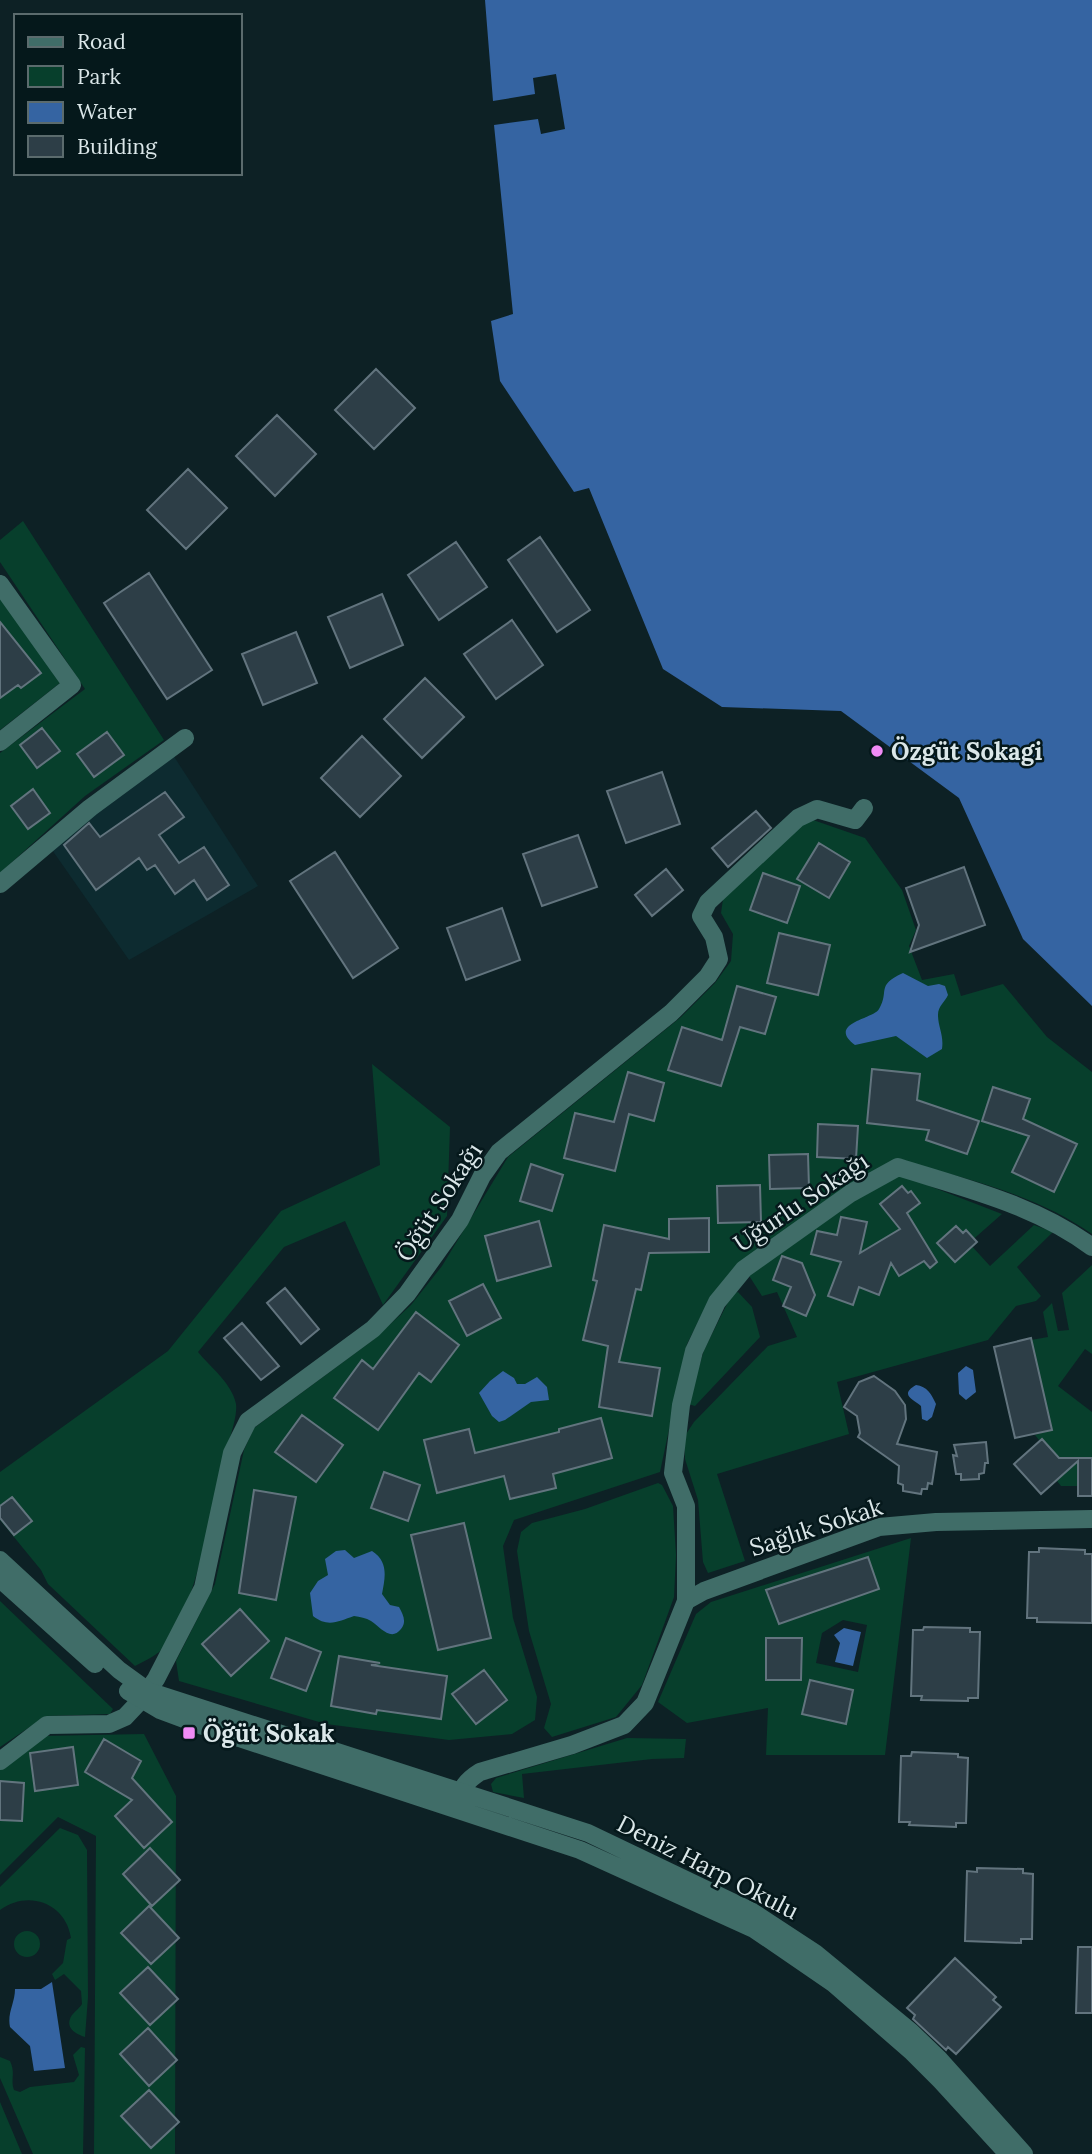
<svg xmlns="http://www.w3.org/2000/svg" width="1092" height="2154" viewBox="0 0 1092 2154" font-family="Lora,serif">
  <style>
    .built { fill: #0d2b30 }
    .green { fill: #073f2c; fill-rule: evenodd }
    .water { fill: #3564a2 }
    .building { fill: #2d3e47; stroke: #62747e; stroke-width: 2 }
    .lines { fill: none; stroke-linecap: round; stroke-linejoin: round }
    .minor { stroke: #406d68; stroke-width: 18 }
    .tertiary { stroke: #406d68; stroke-width: 18 }
    .poi-dot { fill: #f08bf5; stroke: #05181b; stroke-width: 2.5 }
    .labels { text-anchor: middle; dominant-baseline: central; stroke-width: 5; stroke-linejoin: round; paint-order: stroke }
    .poi-label { font-size: 24px; font-weight: bold; fill: #dbe7e9; stroke: #05181b; text-anchor: start }
    .street-label { font-size: 24px; fill: #dbe7e9; stroke: #05181b }
  </style>
  <rect width="100%" height="100%" fill="#0d2125"/>
  <!-- built -->
  <path class="built" d="M173,755L258,886L129,960L50,847Z"/>
  <!-- green -->
  <path class="green" d="M23,521L164,740L85,796L0,873V753L85,689L0,562V540Z
    M0,597L60,683L0,730Z
    M813,820L865,838L902,890L916,930L909,946L922,980L954,974L961,996L1003,984L1047,1037L1092,1072V1234C1034,1193 963,1178 896,1159L710,1298L687,1344L660,1472L514,1520L503,1546L513,1618L537,1697L535,1720L512,1734L449,1740L326,1724L179,1681L176,1661L215,1584L244,1450L254,1428L373,1340L411,1305L442,1266L508,1157L681,1017L715,983L731,961L733,934L721,913L723,899L801,824Z
    M372,1064L450,1127L447,1216L383,1305L345,1221L284,1247L198,1352C210,1367 232,1383 236,1404C238,1420 225,1450 221,1467C206,1526 201,1587 169,1641C161,1654 148,1659 135,1666L48,1584L41,1570L0,1520V1472L168,1351L281,1211L380,1165Z
    M901,1175L1002,1214L969,1243L990,1266L1034,1225L1053,1232L1017,1267L1041,1296L1036,1301L1016,1306L988,1340L837,1382L849,1434L717,1474L745,1561L708,1573L703,1562L698,1500L685,1459L684,1437L694,1422L768,1346L797,1337L777,1292L762,1296L748,1274L856,1200Z
    M1092,1265V1354L1085,1349L1058,1386L1092,1412V1476H1077L1078,1486H1061L1057,1481L1069,1469L1042,1438L1039,1440L1035,1435L1052,1430L1031,1340L1048,1337L1043,1312L1052,1303L1058,1331L1069,1330L1062,1293Z
    M738,1292L752,1307L760,1337L695,1406L688,1404L704,1350L732,1294Z
    M658,1483L662,1485L673,1506L676,1555L674,1597L642,1685L616,1717L552,1737L544,1728L551,1704L529,1631L517,1551L521,1532L532,1523L585,1509Z
    M911,1538L885,1755H766L768,1708L687,1723L658,1702L696,1614L711,1602ZM843,1620L867,1625L858,1672L816,1663L822,1633Z
    M0,1601L113,1709L110,1714L46,1716L0,1747Z
    M144,1734L176,1796L175,2154H94L96,1836L58,1817L0,1875V1768L41,1736Z
    M627,1738L686,1739L684,1758L652,1759L522,1774L524,1798L493,1792L491,1784L496,1778Z
    M60,1828L78,1835L87,1850L88,1997L85,2037C78,2035 66,2029 70,2019C71,2014 79,2009 82,2004L81,1991L64,1974L55,1980L52,1974L63,1963L67,1940L71,1938C66,1903 28,1889 0,1910V1887Z
    M14 1944a13 13 0 1 1 26 0a13 13 0 1 1-26 0Z
    M81,2047L85,2048L83,2154H33L0,2078V2057L10,2061C16,2074 10,2079 14,2090L20,2092L30,2087L74,2082L79,2075L73,2055Z
    M0,2102L22,2154H0Z"/>
  <!-- water -->
  <path class="water" d="M485,0H1092V1006L1023,939L959,798L841,711L722,707L663,669L589,488L574,492L500,381L491,321L513,314L494,125L538,119L541,134L565,129L556,74L533,78L535,94L493,101Z
    M903,973L928,986L939,984L945,986L948,995C945,1002 938,1006 938,1015C938,1027 944,1035 942,1049L927,1058L896,1036L855,1045C826,1023 874,1019 879,1009C890,991 875,986 903,973Z
    M966,1366L973,1370L976,1392L966,1400L959,1394L958,1373Z
    M503,1371L514,1378L517,1384H525L537,1377L547,1387L549,1400L531,1402L505,1420L499,1422L492,1416L479,1393L490,1381Z
    M916,1385C927,1386 932,1395 936,1404L932,1417L927,1421L922,1419L921,1406C913,1399 899,1395 916,1385Z
    M345,1550L354,1558L372,1551C389,1562 385,1578 382,1594L390,1605L399,1607C403,1614 407,1622 401,1629C391,1642 380,1627 371,1621C366,1618 360,1617 354,1616C339,1621 328,1628 313,1616L310,1593L318,1581L328,1575L325,1559L336,1551Z
    M844,1628L861,1632L853,1666L835,1662L840,1643L834,1635Z
    M52,1982L65,2068L34,2071L30,2046L10,2027C7,2013 15,2003 15,1989H41Z"/>
  <!-- building -->
  <path class="building" d="M376,369L415,408L374,449L335,410Z
    M277,415L316,454L275,496L236,456Z
    M188,469L227,508L186,549L147,510Z
    M540,537L590,610L557,632L508,560Z
    M456,542L487,587L439,620L408,575Z
    M149,573L212,670L167,699L104,603Z
    M382,594L403,645L350,668L328,617Z
    M512,620L543,665L496,699L464,654Z
    M0,622L41,673L21,688L18,685L0,698Z
    M296,632L317,683L263,705L242,654Z
    M425,678L464,717L422,758L384,719Z
    M42,728L60,751L37,768L20,745Z
    M107,732L124,755L94,777L77,754Z
    M362,736L401,776L360,817L321,778Z
    M662,772L680,824L626,843L607,791Z
    M33,789L50,813L28,829L11,806Z
    M165,792L184,817L159,835L179,863L204,847L229,885L207,900L194,880L175,894L155,865L147,870L139,858L96,890L64,845L89,823L100,837Z
    M756,811L771,828L728,867L712,848Z
    M578,835L597,887L542,906L523,854Z
    M819,843L850,862L829,898L797,879Z
    M335,852L398,948L353,978L290,881Z
    M964,867L985,925L910,952L919,925L906,888Z
    M666,869L683,890L652,916L635,895Z
    M763,873L800,886L787,923L750,910Z
    M502,908L520,960L466,980L447,928Z
    M779,933L830,945L818,995L767,983Z
    M737,986L776,997L765,1034L740,1027L721,1086L668,1070L682,1027L722,1040Z
    M872,1069L920,1074L917,1100L979,1121L967,1154L926,1140L929,1130L867,1123Z
    M628,1072L664,1083L654,1121L629,1114L615,1171L564,1158L575,1113L614,1122Z
    M993,1087L1030,1099L1023,1119L1077,1144L1054,1192L1012,1172L1029,1136L982,1121Z
    M818,1124L858,1126L856,1159L817,1157Z
    M808,1154L809,1188L770,1189L769,1155Z
    M531,1164L563,1175L552,1211L520,1201Z
    M760,1185L761,1222L718,1223L717,1186Z
    M902,1186L908,1193L911,1191L920,1203L907,1213L937,1262L930,1268L924,1261L899,1276L891,1263L879,1295L859,1287L853,1305L828,1296L841,1262L811,1254L817,1231L837,1235L841,1217L867,1222L860,1253L900,1229L880,1204Z
    M709,1218V1252L649,1253L641,1290L636,1289L619,1362L660,1368L652,1416L599,1407L608,1346L583,1340L597,1281L593,1280L604,1225L669,1239V1219Z
    M539,1221L551,1266L497,1281L485,1236Z
    M956,1226L963,1233L966,1230L977,1242L955,1262L937,1243Z
    M782,1256L802,1263L815,1295L806,1316L783,1306L791,1287L773,1280Z
    M483,1284L501,1318L467,1336L449,1301Z
    M285,1288L319,1329L301,1344L267,1303Z
    M416,1312L459,1345L431,1382L419,1373L378,1430L334,1398L362,1360L373,1369Z
    M242,1323L279,1366L261,1380L224,1338Z
    M1031,1338L1052,1430L1015,1438L994,1347Z
    M874,1376L895,1391L905,1405L906,1419L897,1444L937,1452L932,1484L928,1483L927,1489H922L921,1494L903,1491V1485L898,1483L899,1466L858,1437L860,1433L857,1416L844,1407L859,1382Z
    M302,1415L343,1445L316,1482L275,1452Z
    M601,1418L612,1458L553,1474L556,1488L510,1499L504,1476L437,1493L424,1440L469,1429L475,1453L559,1432V1429Z
    M1042,1439L1059,1458H1092V1496H1078V1461L1041,1494L1014,1464Z
    M986,1442L988,1463H985L984,1473L979,1474V1479L961,1480V1474H956L953,1455L957,1456L954,1445Z
    M384,1472L420,1485L408,1521L371,1508Z
    M254,1490L296,1497L276,1600L239,1593Z
    M12,1497L32,1521L14,1535L0,1518V1506Z
    M464,1523L491,1638L438,1650L411,1535Z
    M1039,1548L1085,1550V1554H1092V1623L1037,1622V1618H1027L1029,1552H1039Z
    M868,1557L879,1589L779,1624L766,1590Z
    M240,1609L269,1641L231,1676L202,1644Z
    M924,1627L970,1628V1632H980L978,1698H968V1701L921,1700L922,1696H911L913,1630H923Z
    M286,1638L321,1652L306,1691L271,1678Z
    M766,1638H802L801,1680H766Z
    M339,1656L380,1663L371,1665L447,1676L441,1719L377,1710L376,1714L331,1706Z
    M484,1670L507,1700L476,1724L452,1694Z
    M810,1680L853,1690L846,1724L802,1714Z
    M104,1739L141,1761L132,1778L172,1822L144,1848L115,1816L132,1800L85,1772Z
    M73,1747L78,1785L35,1791L30,1753Z
    M912,1752L958,1754V1757L968,1758L966,1823H956V1827L909,1825L910,1822H899L901,1756H911Z
    M0,1781L24,1783L22,1821L0,1820Z
    M150,1848L180,1880L152,1906L123,1874Z
    M977,1868L1023,1869V1873L1033,1874L1032,1939H1021V1943L965,1941L967,1871L977,1872Z
    M149,1906L179,1938L151,1964L121,1933Z
    M1078,1947H1092V2013H1076Z
    M955,1958L996,1997L993,2000L1001,2007L956,2054L948,2047L946,2050L913,2019L915,2015L907,2008Z
    M148,1967L178,1999L150,2025L120,1993Z
    M148,2028L177,2060L149,2086L120,2054Z
    M149,2090L179,2122L151,2148L121,2116Z"/>
  <g class="lines">
    <!-- minor -->
    <path class="minor" d="M0,584L72,685L0,742
      M0,884L90,808L185,738
      M686,1601L704,1591L879,1527L936,1522L1092,1519
      M0,1761L47,1725L109,1724L125,1717L141,1700L156,1679L203,1588L232,1453L248,1421L373,1329L407,1294L460,1220L482,1176L499,1152L671,1013L708,976L719,959L714,937L701,916L708,902L798,818L817,809L855,820L864,808
      M456,1804C460,1789 467,1780 480,1772L572,1745L624,1725L645,1703L686,1601V1506L673,1473L681,1405L694,1351L717,1302L744,1269L851,1193L898,1167C964,1188 1036,1205 1092,1247"/>
    <!-- tertiary -->
    <path class="tertiary" d="M0,1560L119,1670L148,1691L588,1833L751,1911L815,1953L911,2032L939,2059L1024,2154
      M0,1579L95,1664
      M128,1691L160,1710L203,1726L580,1850L754,1929L833,1983L911,2051L941,2081L1008,2154"/>
  </g>
  <!-- markers -->
  <g class="poi-dot">
    <circle cx="877" cy="751" r="7"/>
    <rect x="182" y="1726" width="14" height="14" rx="3.5"/>
  </g>
  <g class="labels">
    <!-- poi labels -->
    <g class="poi-label">
      <text x="891" y="751">Özgüt Sokagi</text>
      <text x="203" y="1733">Öğüt Sokak</text>
    </g>
    <!-- street labels -->
    <g class="street-label">
      <text transform="translate(439 1202) rotate(-57)">Öğüt Sokağı</text>
      <text transform="translate(801 1202) rotate(-34)">Uğurlu Sokağı</text>
      <text transform="translate(816 1527) rotate(-18)">Sağlık Sokak</text>
      <text transform="translate(708 1867) rotate(27)">Deniz Harp Okulu</text>
    </g>
  </g>
  <!-- legend -->
  <rect x="14" y="14" width="228" height="161" fill="#05181b" stroke="#5b6b6d" stroke-width="2"/>
  <rect x="28" y="37" width="35" height="10" fill="#406d68" stroke="#5b6b6d" stroke-width="2"/>
  <text x="77" y="49" font-size="21" fill="#dbe7e9">Road</text>
  <rect x="28" y="66" width="35" height="21" fill="#073f2c" stroke="#5b6b6d" stroke-width="2"/>
  <text x="77" y="84" font-size="21" fill="#dbe7e9">Park</text>
  <rect x="28" y="102" width="35" height="21" fill="#3564a2" stroke="#5b6b6d" stroke-width="2"/>
  <text x="77" y="119" font-size="21" fill="#dbe7e9">Water</text>
  <rect x="28" y="136" width="35" height="21" fill="#2d3e47" stroke="#5b6b6d" stroke-width="2"/>
  <text x="77" y="154" font-size="21" fill="#dbe7e9">Building</text>
</svg>
